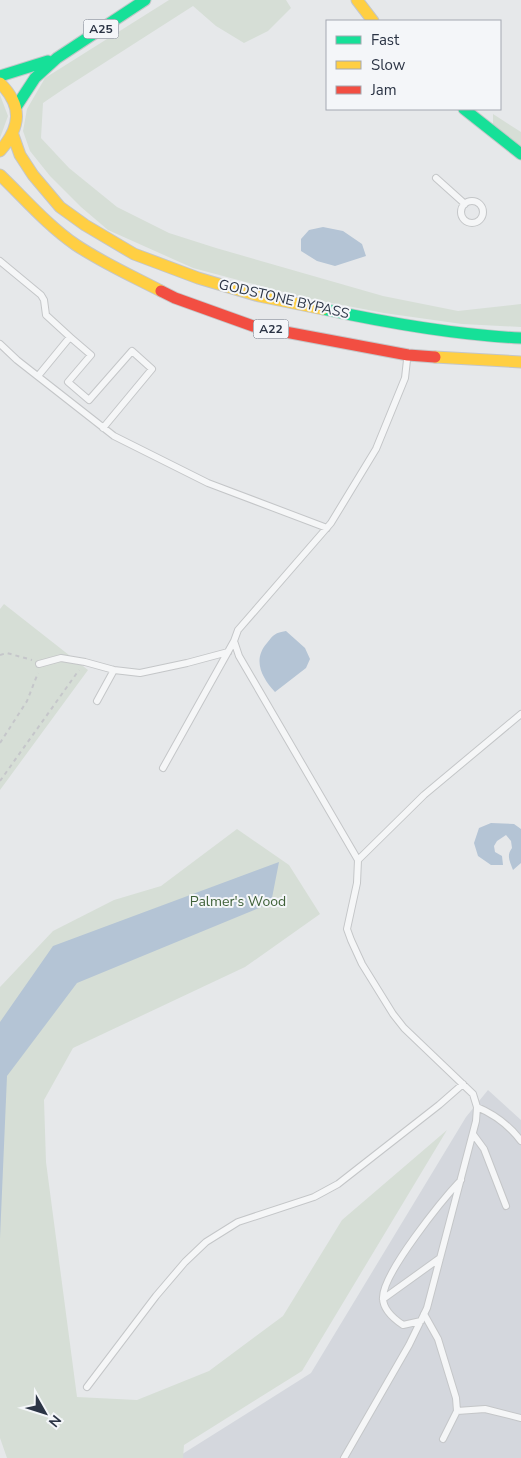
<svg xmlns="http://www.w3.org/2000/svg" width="521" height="1458" viewBox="0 0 521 1458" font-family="'Nunito Sans',sans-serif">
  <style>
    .built { fill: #d4d7dd }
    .green { fill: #d6ded6 }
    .water { fill: #b4c4d5 }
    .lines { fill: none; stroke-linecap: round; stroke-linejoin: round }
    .lane-casing { stroke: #c4c6c8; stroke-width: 8 }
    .fast-casing { stroke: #c4c6c8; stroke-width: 13 }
    .slow-casing { stroke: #c4c6c8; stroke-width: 13 }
    .jam-casing { stroke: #c4c6c8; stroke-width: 13 }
    .path { stroke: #c5c6ca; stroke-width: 2; stroke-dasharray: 4 4; stroke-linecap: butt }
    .lane { stroke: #f5f6f7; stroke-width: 6 }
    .fast { stroke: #16e098; stroke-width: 11 }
    .slow { stroke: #ffcf43; stroke-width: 11 }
    .jam { stroke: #f24e42; stroke-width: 11 }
    .labels { text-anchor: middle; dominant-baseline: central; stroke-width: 4; stroke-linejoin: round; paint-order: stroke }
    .shield { fill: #f4f6f9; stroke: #676e7b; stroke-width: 1 }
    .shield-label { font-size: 12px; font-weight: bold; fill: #2b3445 }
    .street-label { font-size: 14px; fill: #2b3445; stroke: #f4f6f9 }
    .park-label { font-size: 14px; fill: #3f6138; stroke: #f4f6f9 }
  </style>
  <rect width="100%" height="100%" fill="#e6e8ea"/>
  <!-- built -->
  <path class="built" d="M488,1090L521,1120V1458H176L311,1373L466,1117Z"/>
  <!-- green -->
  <path class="green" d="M169,0H286L291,8L268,31L244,43L216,26L193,6L65,88L43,103L41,138L69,168L117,207L169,233L216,248L383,296L458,311L521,304V327L462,324L384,313L306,298L193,268L108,230L81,207L50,176L30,151L23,131L27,109L45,78Z
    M0,95L8,116L0,138Z
    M493,114L521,132V146L493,127Z
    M4,604L88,670L0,790V609Z
    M237,829L289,865L320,914L245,967L73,1048L44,1100L46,1162L77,1397L137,1400L209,1371L283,1316L342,1220L447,1130L302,1371L184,1445L183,1458H7L0,1438V987L53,931L114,900L161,886Z"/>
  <!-- water -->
  <path class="water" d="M323,227L343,231L362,244L366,256L335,266L317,261L301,251V239L309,230Z
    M286,631L305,648L310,659L306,668L275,692C262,678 252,660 267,643C274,634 275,633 286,631Z
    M491,823L514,824L521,829V863L513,870C510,861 506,856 512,848L511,841L506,835L497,841L494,846L495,852L502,856L503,865H491L478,856L474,843L479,828Z
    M279,862L271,903L77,983L7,1076L0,1238V1022L53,946Z"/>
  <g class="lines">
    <!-- lane casing -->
    <g class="lane-casing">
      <path id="lane" d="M436,178L465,204
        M461 212a11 11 0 1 1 22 0a11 11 0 1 1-22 0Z
        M0,261L41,295L44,300L46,315L70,337
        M0,344L17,360L114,436L208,483L327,528
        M38,376L70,337L91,355L68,382L89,400L132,351L152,369L103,428
        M39,664L61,658L85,662L114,670L140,673L187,663L228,652
        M97,701L114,670
        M163,768L234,641
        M358,860L424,795L521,714
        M477,1107C496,1115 509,1125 521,1141
        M473,1134L484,1149L506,1206
        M383,1299L440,1258
        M424,1314L438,1339L456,1398L457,1411L443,1439
        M421,1321L403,1325C394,1319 383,1310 383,1298C382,1274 443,1199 461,1180
        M87,1387L156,1296L185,1262L206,1242L238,1222L314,1197L338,1184L439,1105L463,1084
        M457,1411L485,1409L521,1418
        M344,1458L409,1345L427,1308L476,1121L477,1107L473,1094L404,1028L393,1014L362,964L351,940L347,929L357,883L358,860L239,656L234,641L238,630L331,523L376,449L405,378L407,360"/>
    </g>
    <!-- fast casing -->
    <g class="fast-casing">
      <path id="fast" d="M0,76L48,61
        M16,107L35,78L57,58L145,0
        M464,109L521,154
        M323,309C388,323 454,335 521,338"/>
    </g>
    <!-- slow casing -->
    <g class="slow-casing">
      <path id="slow" d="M357,0L373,21
        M0,83C23,106 21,127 0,151
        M13,135L20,155L33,175L60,207L85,225L134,254L198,278L259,296L323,309
        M0,175C24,198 48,226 76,245C103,263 132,276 161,291
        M435,357L521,362"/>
    </g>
    <!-- jam casing -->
    <g class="jam-casing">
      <path id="jam" d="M161,291L175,298L253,326L408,355L435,357"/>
    </g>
    <!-- path -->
    <path class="path" d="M0,655L7,653L32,660
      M0,743L27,701L38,673
      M0,781L79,670"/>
    <!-- lane -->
    <use href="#lane" class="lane"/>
    <!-- fast -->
    <use href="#fast" class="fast"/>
    <!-- slow -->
    <use href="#slow" class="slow"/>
    <!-- jam -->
    <use href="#jam" class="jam"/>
  </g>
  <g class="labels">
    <!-- shield labels -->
    <g class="shield">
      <rect x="83.5" y="19.5" width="35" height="19" rx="4"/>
      <rect x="253.5" y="319.5" width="35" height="19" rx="4"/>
    </g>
    <g class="shield-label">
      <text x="101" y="29">A25</text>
      <text x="271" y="329">A22</text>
    </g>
    <!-- street labels -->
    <g class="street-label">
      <text transform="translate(284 299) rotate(13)">GODSTONE BYPASS</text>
    </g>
    <!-- park labels -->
    <g class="park-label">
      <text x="238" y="901">Palmer's Wood</text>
    </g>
  </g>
  <!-- legend -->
  <rect x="326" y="20" width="175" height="90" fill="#f4f6f9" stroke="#a4a8b1"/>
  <rect x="336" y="36" width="25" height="8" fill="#16e098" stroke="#a4a8b1"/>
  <text x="371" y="45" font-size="15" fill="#2b3445">Fast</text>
  <rect x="336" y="61" width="25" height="8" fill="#ffcf43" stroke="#a4a8b1"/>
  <text x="371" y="70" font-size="15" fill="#2b3445">Slow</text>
  <rect x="336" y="86" width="25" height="8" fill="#f24e42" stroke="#a4a8b1"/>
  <text x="371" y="95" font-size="15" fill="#2b3445">Jam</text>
  <!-- north arrow -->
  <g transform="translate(45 1413) rotate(129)" stroke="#f4f6f9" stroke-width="4" paint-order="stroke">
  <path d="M0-4L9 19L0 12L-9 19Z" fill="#2b3445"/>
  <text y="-8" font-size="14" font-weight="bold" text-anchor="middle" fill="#2b3445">N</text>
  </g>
</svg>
